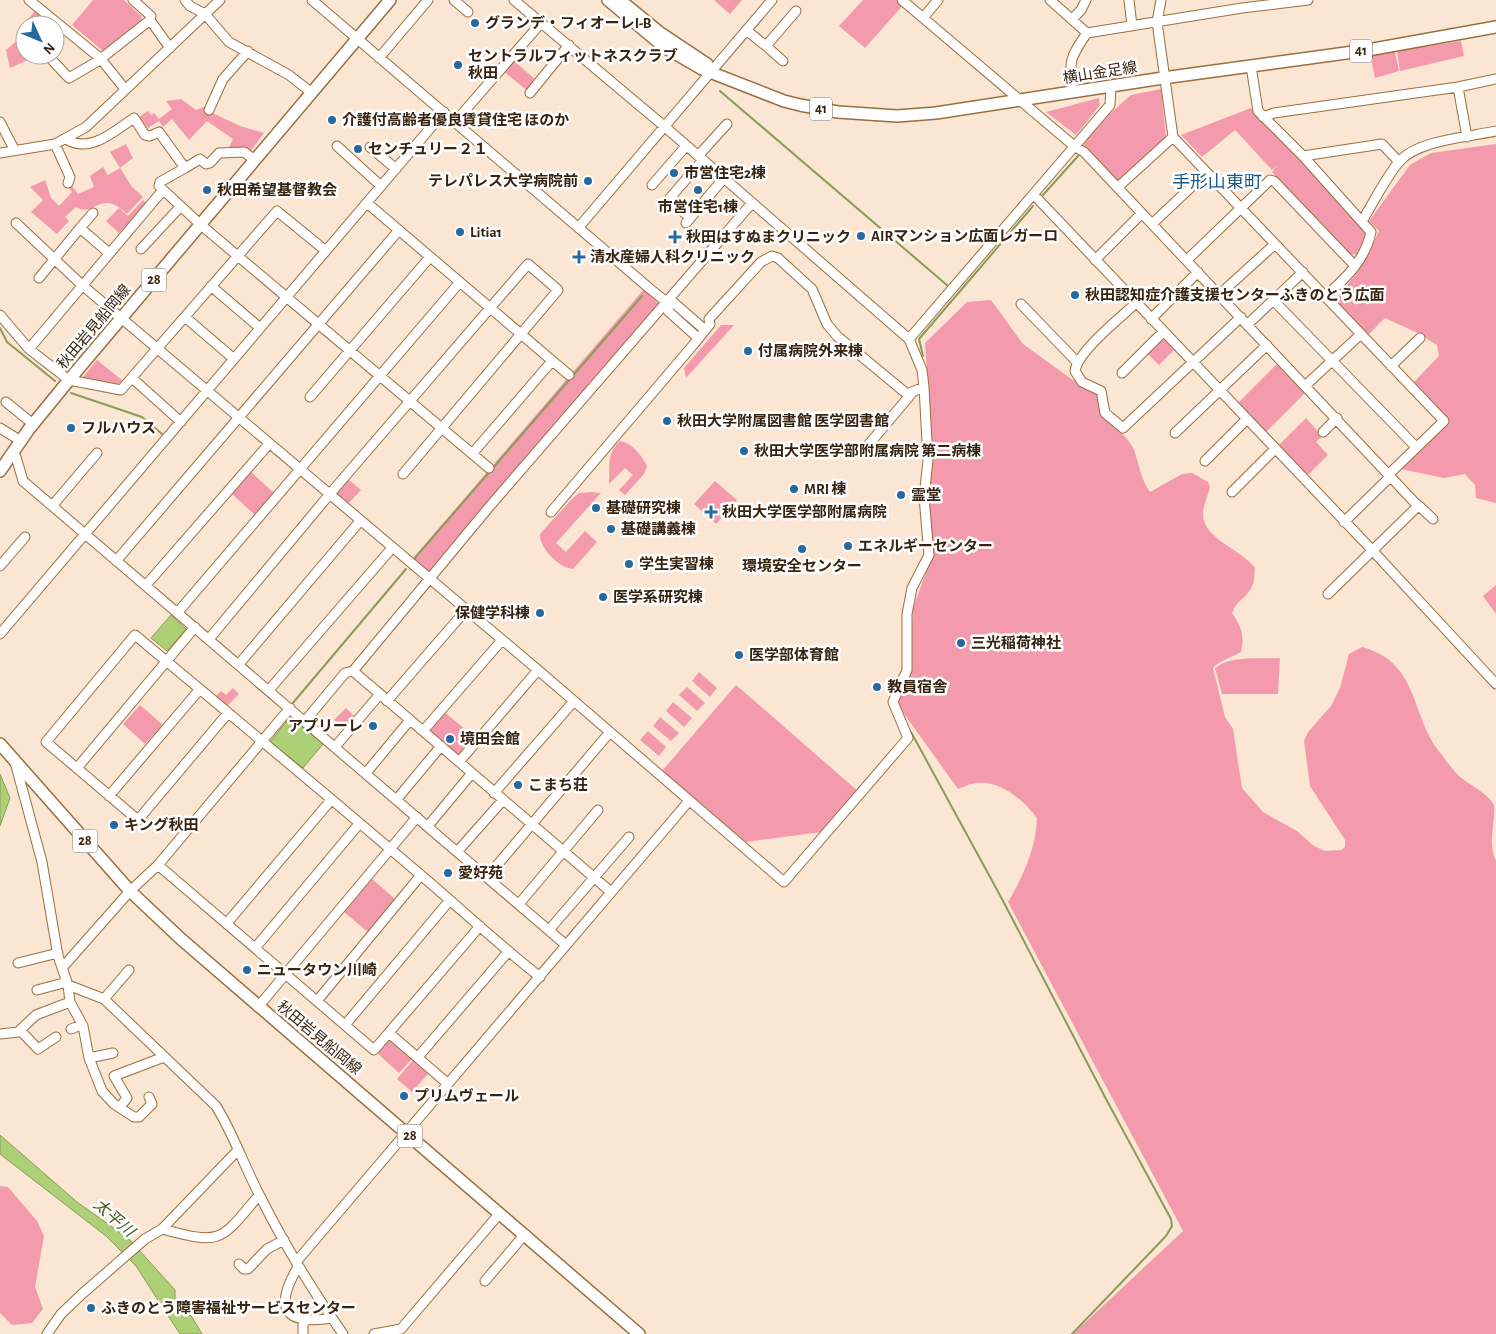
<svg xmlns="http://www.w3.org/2000/svg" width="1496" height="1334" viewBox="0 0 1496 1334" font-family="'Alegreya Sans','Noto Sans JP',sans-serif">
  <style>
    .green { fill: #f39aac }
    .water { fill: #add076; stroke: #8a9c57 }
    .lines { fill: none; stroke-linecap: round; stroke-linejoin: round }
    .stream { stroke: #8a9c57; stroke-width: 2 }
    .minor-casing { stroke: #9a6e3e; stroke-width: 11 }
    .major-casing { stroke: #9a6e3e; stroke-width: 14 }
    .minor { stroke: #fff; stroke-width: 9 }
    .major { stroke: #fff; stroke-width: 11 }
    .poi-dot { fill: #26699e; stroke: #fff; stroke-width: 2 }
    .labels { text-anchor: middle; dominant-baseline: central; stroke-width: 5; stroke-linejoin: round; paint-order: stroke }
    .shield { fill: #fff; stroke: #736658; stroke-width: 1 }
    .shield-label { font-size: 14px; font-weight: bold; fill: #372410 }
    .poi-label { font-size: 15px; font-weight: bold; fill: #372410; stroke: #fff; text-anchor: start }
    .street-label { font-size: 15px; fill: #372410; stroke: #fff }
    .water-label { font-size: 16px; font-style: italic; fill: #445a1c; stroke: #fff }
    .quarter-label { font-size: 18px; fill: #1c5989; stroke: #fff }
  </style>
  <rect width="100%" height="100%" fill="#fae6d2"/>
  <!-- green -->
  <path class="green" d="M93,0H124L141,16L142,22L103,51L72,25Z
    M714,0H742L730,14Z
    M863,0H902L905,3L865,48L839,26Z
    M35,11L53,25H25V55H39L10,68L6,50L20,38L16,34Z
    M1461,41L1464,56L1400,71L1397,51Z
    M1395,52L1399,71L1375,78L1370,54Z
    M513,60L537,81L528,91L503,71Z
    M1161,89L1166,137L1120,180H1115L1085,148L1084,141L1106,117L1131,95Z
    M1099,98L1100,105L1076,135L1046,112Z
    M181,99L196,110L209,105L206,110L240,126L264,133L250,152L228,149L233,139L207,121L189,140L172,119L163,127L159,121L148,128L139,117L148,111L151,115L154,113L159,119L172,109L166,101Z
    M1251,108L1366,231L1365,237L1357,254L1351,255L1272,172L1277,166L1272,170L1235,130L1202,157L1181,135Z
    M126,144L133,158L120,168L132,187L143,197L127,214C100,188 95,218 76,207L65,217L69,221L57,234L31,212L43,200L30,187L45,180L51,198L59,206L72,192L69,187L71,185L78,194L94,187L90,176L103,167L108,175L120,168L110,152Z
    M1496,144V503L1476,498L1475,485L1465,474L1444,478L1401,469L1449,420L1414,382L1439,356L1437,345L1418,333L1385,318L1368,335L1335,300L1356,274L1379,231L1369,221L1410,165L1431,153Z
    M143,200L147,204L119,233L106,221L119,208L128,216Z
    M644,289L661,306L429,580L409,563Z
    M991,300L1023,344L1070,378L1096,394L1103,403V418C1114,427 1128,436 1134,450C1139,464 1141,480 1150,492L1182,474L1192,473L1208,482L1210,487C1208,496 1203,505 1203,514C1203,539 1240,548 1255,568C1254,573 1255,579 1253,584C1249,597 1236,600 1232,613C1241,626 1245,636 1241,652C1231,658 1220,660 1213,668L1225,717L1233,729L1242,788L1263,812L1297,831L1314,846L1325,851L1341,850L1345,847V840L1310,786L1304,741L1308,732L1331,706L1340,688L1349,654L1362,647C1421,663 1409,716 1442,755C1447,762 1453,770 1459,776C1469,785 1488,793 1494,805C1496,821 1487,843 1496,861V1334H1073L1183,1231L1008,902C1023,877 1036,848 1037,818C1024,801 1001,780 977,783C971,783 964,787 958,789L897,704L910,660L913,608L931,559L929,503L931,469L930,414L925,343L967,302Z
    M721,325H734L686,378L684,368Z
    M1160,340H1165L1175,349L1159,365L1147,353Z
    M97,360L123,381L114,386L105,382L85,381L83,377Z
    M1278,363L1306,392L1265,433L1237,404Z
    M1306,418L1322,436L1316,442L1328,455L1307,476L1278,446Z
    M620,441C633,443 641,455 647,466L644,474L625,495L619,490L633,475L625,468L609,484C610,468 606,453 620,441Z
    M250,471L274,493L255,515L231,493Z
    M348,479L361,490L346,506L337,498V492Z
    M715,481L737,500L716,524L694,504Z
    M591,492L601,493L556,543L566,552L585,531L597,542L573,569C559,568 539,548 540,534L571,500L579,493Z
    M1496,585V614L1483,596Z
    M1280,658L1278,694H1222L1215,668C1231,655 1259,659 1280,658Z
    M699,672L717,688L710,697L692,681Z
    M736,685L859,792L822,832L745,842L662,771Z
    M687,687L705,703L697,711L679,695Z
    M233,688L239,694L227,706L216,696L221,691L226,695Z
    M673,702L692,718L684,727L666,711Z
    M140,705L163,725L145,744L123,724Z
    M346,708L355,717L344,729L334,720Z
    M442,710L478,740L459,762L423,731Z
    M660,717L679,733L671,741L653,726Z
    M648,731L666,747L659,756L640,740Z
    M372,879L395,899L368,932L344,912Z
    M392,1039L413,1058L399,1073L376,1052L387,1041Z
    M414,1059L429,1073L412,1092L397,1079Z
    M0,1186L8,1187L37,1221L44,1236L35,1287L43,1309L32,1323L12,1325L0,1313Z"/>
  <!-- water -->
  <path class="water" d="M171,615L186,629L167,651L151,638Z
    M290,717L323,744L303,768L270,742Z
    M0,774L10,798L0,826Z
    M0,1135L77,1202L129,1239L175,1290V1299L192,1317L202,1334H180L136,1266L106,1236L0,1154Z"/>
  <g class="lines">
    <!-- stream -->
    <path class="stream" d="M720,91L948,286
      M1043,195L1078,156
      M0,328L7,342L55,381
      M923,356L919,339L1033,206
      M71,393L142,417L162,434
      M413,560L642,296
      M292,704L406,569
      M911,732L1002,899L1106,1099L1171,1219L1172,1226L1166,1236L1072,1334"/>
    <!-- minor casing -->
    <g class="minor-casing">
      <path id="minor" d="M29,0L100,58L125,89
        M185,0L190,6L205,14L229,42L289,75L312,93
        M312,0L649,288L669,304L674,303L705,330
        M454,0L468,12
        M902,0L1074,146L1084,152L1418,506L1328,594
        M1050,0L1087,33
        M1129,0L1132,26
        M1161,0L1157,22L1173,137L1444,421L1388,475
        M923,18L938,0
        M1072,19L1081,10L1086,0
        M150,20L170,48
        M746,30L766,46L796,11
        M766,46L783,61
        M379,58L428,0
        M51,59L69,78L98,61L150,20L151,16L133,0
        M1251,66L1258,111L1303,156L1371,232C1365,260 1346,278 1326,296
        M1458,87L1467,137
        M1073,92C1069,61 1069,59 1087,33L1242,8L1308,0
        M530,93L569,45
        M209,110L223,79L248,51
        M1263,117L1274,113L1458,87L1496,79
        M0,122L14,149
        M455,122L541,23
        M66,139C90,154 113,132 134,118L145,135L150,136L159,132L185,168L200,159L206,164L210,163L219,153L244,152L255,160
        M55,144L70,177L68,183
        M337,146L381,186
        M370,147L396,169
        M0,153L55,144L86,127L220,0
        M698,156L727,124
        M1303,156L1382,144L1399,162
        M185,168L160,182L159,186L201,225L489,468
        M652,185L686,146
        M1118,187L1173,137
        M1034,195L1373,551L1496,684
        M367,203L569,375
        M690,218L669,199L703,160
        M1362,221C1374,202 1384,180 1399,162C1417,140 1469,137 1496,131
        M16,223L82,285L538,670L784,882L908,738L893,702L907,670V614L912,588L929,555L924,497L928,460L924,387L922,370L909,339L664,126L514,0
        M686,223L724,178
        M1152,224L1206,173
        M579,227L772,0
        M80,228L93,213
        M141,249L181,206
        M1095,260L1141,214
        M1187,260L1270,180L1274,181L1355,266
        M39,278L80,228L109,253
        M211,286L260,328
        M1220,294L1275,244
        M1274,301L1416,447
        M1136,303C1120,318 1078,351 1075,371L1082,382L1101,391L1105,413L1123,428L1241,317
        M669,304L668,311L698,338
        M1021,304L1077,362
        M0,315L29,349L69,380L121,390L277,211L326,251
        M185,317L234,359
        M1151,319L1198,272
        M1248,324L1303,272
        M909,339L1110,105L1111,87
        M29,349L163,190
        M1391,366L1420,338
        M1122,373L1163,332
        M132,378L181,422
        M1306,385L1361,334
        M310,397L430,257
        M6,402L33,424
        M0,428L21,441
        M1323,432L1337,418
        M1175,433L1267,345
        M864,450L912,393
        M11,454L16,457L23,481L566,945
        M472,454L552,361
        M1205,461L1246,420
        M1232,492L1274,450
        M53,505L97,453
        M1418,505L1433,519
        M551,512L694,344L710,324L709,319L761,262L772,256L778,258L812,289L827,324L837,336L907,394L924,387
        M1344,522L1390,477
        M117,560L399,230
        M0,566L25,537
        M147,584L269,444
        M178,612L460,282
        M0,634L444,112
        M209,639L329,495L528,264L558,290L403,474
        M239,664L360,521
        M269,690L392,548
        M387,701L466,610
        M228,713L138,820L46,742L135,635C231,715 327,795 422,876C461,909 499,945 540,977
        M305,721L345,673L353,671
        M423,731L502,640
        M335,747L380,694
        M15,762L42,862L58,956L68,985L70,1002L83,1026L89,1058L102,1091L114,1104L134,1117H139L152,1104L149,1097
        M459,762L538,670
        M77,768L195,627
        M366,773L410,720
        M494,793L574,701
        M109,796L200,689
        M397,799L441,746
        M428,826L472,773
        M457,852L503,800
        M158,865L374,1050L480,926
        M487,877L610,732
        M611,892L353,671L490,506L752,203
        M519,904L598,810
        M227,923L331,800
        M549,930L629,837
        M255,948L359,824
        M18,963L58,953
        M62,968L130,891L158,865L290,708
        M68,985L104,999L216,1106C234,1135 244,1166 260,1196C284,1244 312,1290 343,1334
        M37,990L67,982
        M104,999L129,970
        M317,1001L421,875
        M258,1007L417,817
        M345,1025L450,900
        M71,1029L81,1025
        M20,1030L38,1049L56,1037
        M389,1033L447,1083
        M0,1034L18,1032L36,1015L70,1002
        M418,1057L508,952
        M89,1058L113,1053
        M120,1107L127,1098L114,1076L164,1057
        M162,1229C222,1245 220,1242 259,1195
        M296,1262L689,801
        M239,1264L244,1269H248L267,1249L284,1240
        M298,1267C274,1307 283,1326 332,1318
        M485,1281L525,1234
        M47,1334L61,1314L82,1294L145,1239L162,1229L238,1150
        M303,1334V1325L305,1321
        M374,1334L401,1329L500,1213"/>
    </g>
    <!-- major casing -->
    <g class="major-casing">
      <path id="major" d="M608,0L664,47L702,69L784,101L800,105L838,112L897,116L936,113L1163,78L1368,50L1496,27
        M620,0L659,32L707,64
        M0,471L29,429L69,380L390,0
        M0,744L130,891L181,939L639,1334"/>
    </g>
    <!-- minor -->
    <use href="#minor" class="minor"/>
    <!-- major -->
    <use href="#major" class="major"/>
  </g>
  <!-- markers -->
  <g class="poi-dot">
    <circle cx="475" cy="23" r="5"/>
    <circle cx="458" cy="65" r="5"/>
    <circle cx="332" cy="120" r="5"/>
    <circle cx="358" cy="149" r="5"/>
    <circle cx="674" cy="173" r="5"/>
    <circle cx="588" cy="181" r="5"/>
    <circle cx="207" cy="190" r="5"/>
    <circle cx="698" cy="190" r="5"/>
    <circle cx="460" cy="232" r="5"/>
    <circle cx="861" cy="236" r="5"/>
    <path d="M672.5 229.5h5v5h5v5h-5v5h-5v-5h-5v-5h5z"/>
    <path d="M576.5 249.5h5v5h5v5h-5v5h-5v-5h-5v-5h5z"/>
    <circle cx="1075" cy="295" r="5"/>
    <circle cx="748" cy="351" r="5"/>
    <circle cx="667" cy="421" r="5"/>
    <circle cx="71" cy="428" r="5"/>
    <circle cx="744" cy="451" r="5"/>
    <circle cx="794" cy="489" r="5"/>
    <circle cx="901" cy="495" r="5"/>
    <circle cx="596" cy="508" r="5"/>
    <path d="M708.5 504.5h5v5h5v5h-5v5h-5v-5h-5v-5h5z"/>
    <circle cx="611" cy="529" r="5"/>
    <circle cx="848" cy="546" r="5"/>
    <circle cx="802" cy="549" r="5"/>
    <circle cx="629" cy="564" r="5"/>
    <circle cx="603" cy="597" r="5"/>
    <circle cx="540" cy="613" r="5"/>
    <circle cx="961" cy="643" r="5"/>
    <circle cx="739" cy="655" r="5"/>
    <circle cx="877" cy="687" r="5"/>
    <circle cx="373" cy="726" r="5"/>
    <circle cx="450" cy="739" r="5"/>
    <circle cx="518" cy="785" r="5"/>
    <circle cx="114" cy="825" r="5"/>
    <circle cx="448" cy="873" r="5"/>
    <circle cx="247" cy="970" r="5"/>
    <circle cx="404" cy="1096" r="5"/>
    <circle cx="91" cy="1308" r="5"/>
  </g>
  <g class="labels">
    <!-- shield labels -->
    <g class="shield">
      <rect x="1350" y="39.5" width="22" height="23" rx="4"/>
      <rect x="810" y="97.5" width="22" height="23" rx="4"/>
      <rect x="141.5" y="268.5" width="25" height="23" rx="4"/>
      <rect x="72.5" y="829.5" width="25" height="23" rx="4"/>
      <rect x="397.5" y="1124.5" width="25" height="23" rx="4"/>
    </g>
    <g class="shield-label">
      <text x="1361" y="51">41</text>
      <text x="821" y="109">41</text>
      <text x="154" y="280">28</text>
      <text x="85" y="841">28</text>
      <text x="410" y="1136">28</text>
    </g>
    <!-- poi labels -->
    <g class="poi-label">
      <text x="485" y="23">グランデ・フィオーレI-B</text>
      <text x="468" y="56">セントラルフィットネスクラブ<tspan x="468" dy="17">秋田</tspan></text>
      <text x="342" y="120">介護付高齢者優良賃貸住宅 ほのか</text>
      <text x="368" y="149">センチュリー２１</text>
      <text x="684" y="173">市営住宅2棟</text>
      <text x="578" y="181" text-anchor="end">テレパレス大学病院前</text>
      <text x="217" y="190">秋田希望基督教会</text>
      <text x="698" y="207" text-anchor="middle">市営住宅1棟</text>
      <text x="470" y="232">Litia1</text>
      <text x="871" y="236">AIRマンション広面レガーロ</text>
      <text x="686" y="237">秋田はすぬまクリニック</text>
      <text x="590" y="257">清水産婦人科クリニック</text>
      <text x="1085" y="295">秋田認知症介護支援センターふきのとう広面</text>
      <text x="758" y="351">付属病院外来棟</text>
      <text x="677" y="421">秋田大学附属図書館 医学図書館</text>
      <text x="81" y="428">フルハウス</text>
      <text x="754" y="451">秋田大学医学部附属病院 第二病棟</text>
      <text x="804" y="489">MRI 棟</text>
      <text x="911" y="495">霊堂</text>
      <text x="606" y="508">基礎研究棟</text>
      <text x="722" y="512">秋田大学医学部附属病院</text>
      <text x="621" y="529">基礎講義棟</text>
      <text x="858" y="546">エネルギーセンター</text>
      <text x="639" y="564">学生実習棟</text>
      <text x="802" y="566" text-anchor="middle">環境安全センター</text>
      <text x="613" y="597">医学系研究棟</text>
      <text x="530" y="613" text-anchor="end">保健学科棟</text>
      <text x="971" y="643">三光稲荷神社</text>
      <text x="749" y="655">医学部体育館</text>
      <text x="887" y="687">教員宿舎</text>
      <text x="363" y="726" text-anchor="end">アプリーレ</text>
      <text x="460" y="739">境田会館</text>
      <text x="528" y="785">こまち荘</text>
      <text x="124" y="825">キング秋田</text>
      <text x="458" y="873">愛好苑</text>
      <text x="257" y="970">ニュータウン川崎</text>
      <text x="414" y="1096">プリムヴェール</text>
      <text x="101" y="1308">ふきのとう障害福祉サービスセンター</text>
    </g>
    <!-- street labels -->
    <g class="street-label">
      <text transform="translate(1100 73) rotate(-9)">横山金足線</text>
      <text transform="translate(94 327) rotate(-50)">秋田岩見船岡線</text>
      <text transform="translate(319 1038) rotate(40)">秋田岩見船岡線</text>
    </g>
    <!-- water labels -->
    <g class="water-label">
      <text transform="translate(114 1218) rotate(41)">太平川</text>
    </g>
    <!-- quarter labels -->
    <g class="quarter-label">
      <text x="1217" y="183">手形山東町</text>
    </g>
  </g>
  <!-- north arrow -->
  <g transform="translate(40 40) rotate(134)"><circle r="24" fill="#ffffff" stroke="#afa79f"/>
  <path d="M0-4L9 19L0 12L-9 19Z" fill="#26699e"/>
  <text y="-8" font-size="14" font-weight="bold" text-anchor="middle" fill="#372410">N</text>
  </g>
</svg>
